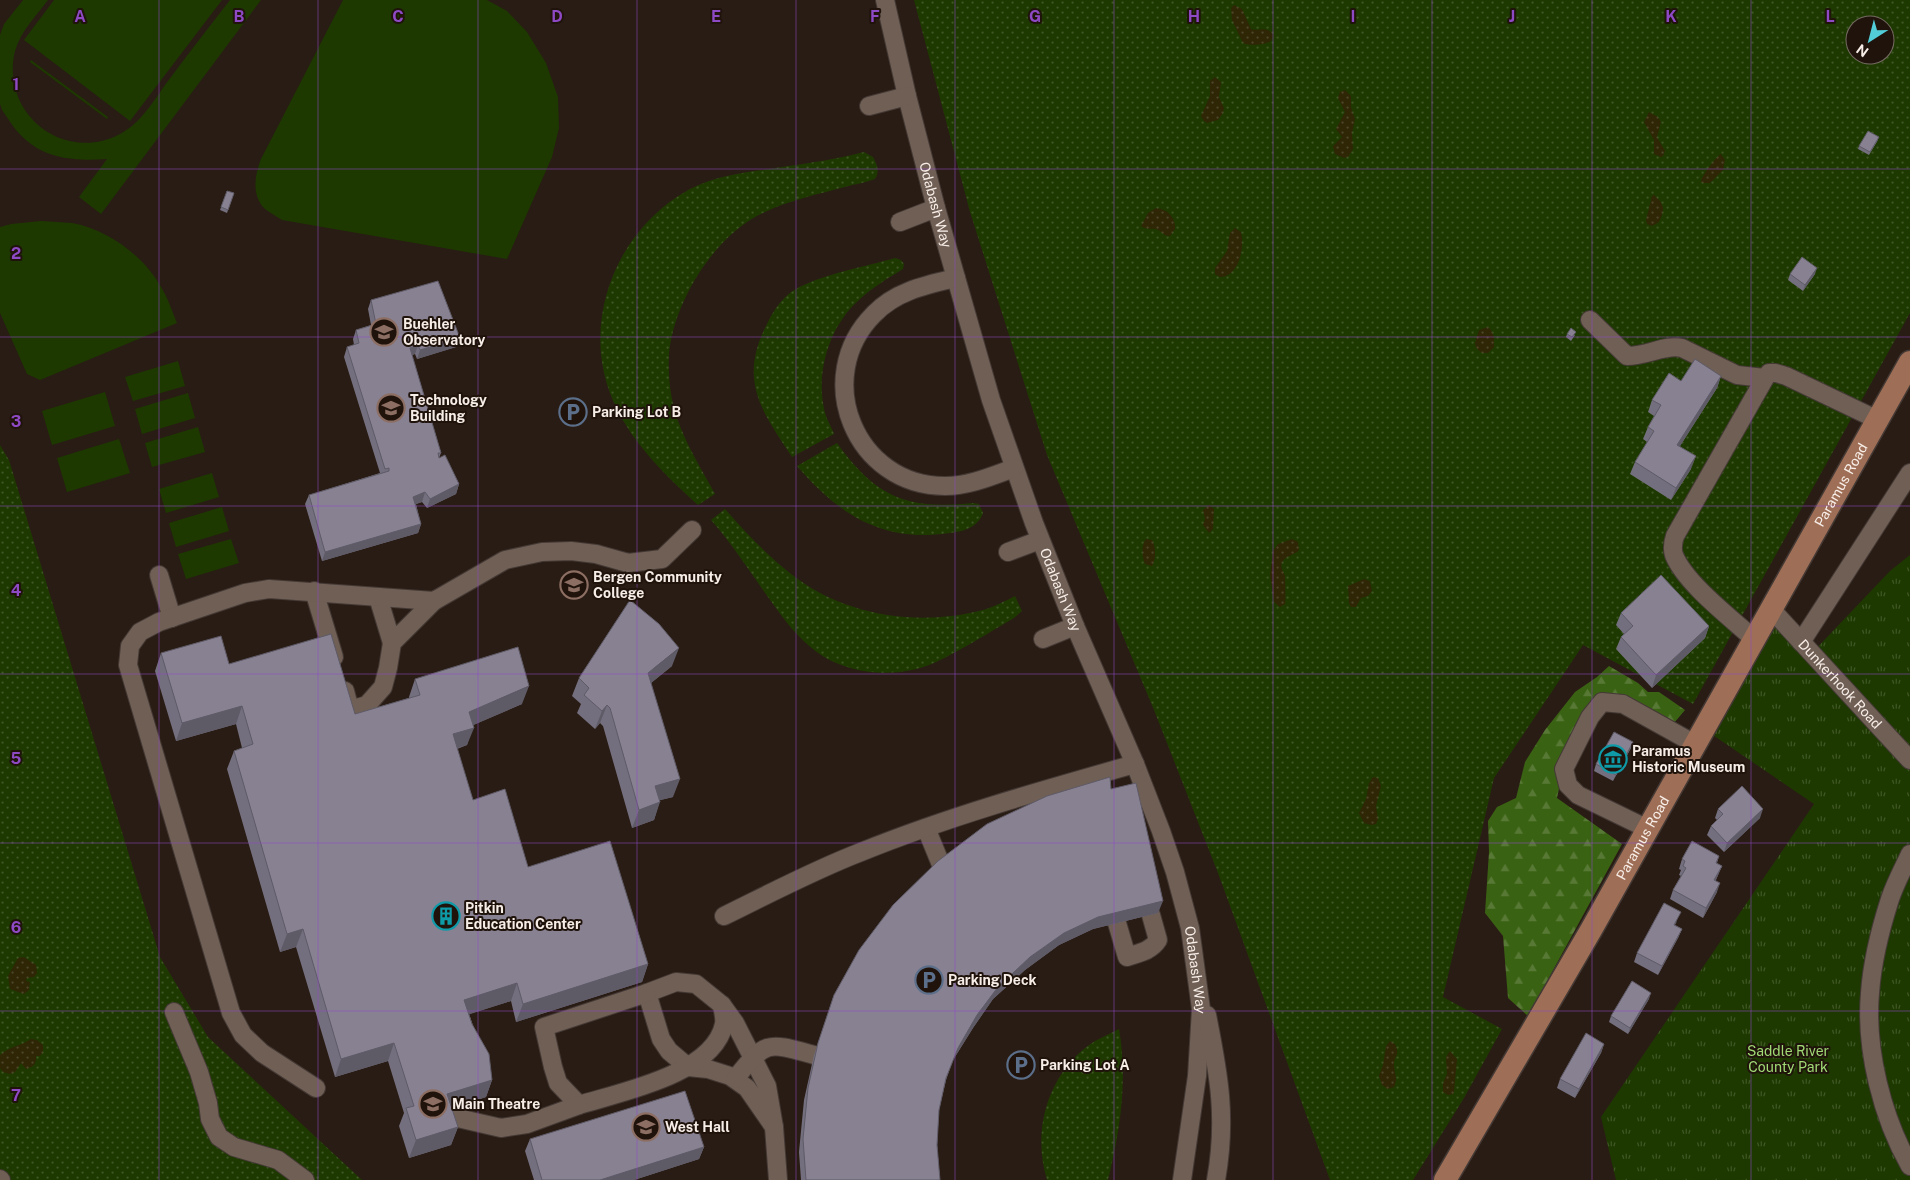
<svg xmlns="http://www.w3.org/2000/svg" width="1910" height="1180" viewBox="0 0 1910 1180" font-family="'Public Sans',sans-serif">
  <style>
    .grass { fill: url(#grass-dots); fill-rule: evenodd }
    .forest { fill: url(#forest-firs) }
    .sand { fill: url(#sand-dots) }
    .park { fill: url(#park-tufts) }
    .garden { fill: #1d3900 }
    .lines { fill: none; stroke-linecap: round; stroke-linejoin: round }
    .minor-casing { stroke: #443935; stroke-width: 20 }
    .major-casing { stroke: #443935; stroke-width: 25 }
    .minor { stroke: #6f5f55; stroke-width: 18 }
    .major { stroke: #9e6f56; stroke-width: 22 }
    .wall { fill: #746f7e }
    .shaded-wall { fill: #5e5a66 }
    .building { fill: #878192; stroke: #5e5a66 }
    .grid { fill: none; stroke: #8e49c5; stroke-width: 1; stroke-opacity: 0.55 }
    .labels { text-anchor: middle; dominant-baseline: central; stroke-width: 4; stroke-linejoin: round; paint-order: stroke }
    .street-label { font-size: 14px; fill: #f8eee8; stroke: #1f130b }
    .poi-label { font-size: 14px; font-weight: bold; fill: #f8eee8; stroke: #1f130b; text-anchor: start }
    .park-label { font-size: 14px; fill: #a0da75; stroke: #1f130b }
    .grid-label { font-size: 16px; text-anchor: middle; font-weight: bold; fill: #8e49c5; stroke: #1f130b; stroke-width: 4; stroke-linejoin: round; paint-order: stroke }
  </style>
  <defs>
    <pattern id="grass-dots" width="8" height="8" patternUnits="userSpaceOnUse" patternTransform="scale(1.25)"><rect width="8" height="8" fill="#1d3900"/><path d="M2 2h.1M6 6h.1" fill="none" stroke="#3f5625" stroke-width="1.8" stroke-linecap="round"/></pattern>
    <pattern id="forest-firs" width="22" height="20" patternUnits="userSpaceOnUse" patternTransform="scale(1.25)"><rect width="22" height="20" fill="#3a6213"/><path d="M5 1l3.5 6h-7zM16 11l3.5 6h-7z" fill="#577935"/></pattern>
    <pattern id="sand-dots" width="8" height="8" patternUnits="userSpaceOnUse" patternTransform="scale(1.25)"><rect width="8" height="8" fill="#2e2605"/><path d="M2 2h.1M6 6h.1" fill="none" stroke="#4d4629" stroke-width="1.8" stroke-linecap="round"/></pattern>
    <pattern id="park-tufts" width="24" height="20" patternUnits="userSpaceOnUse" patternTransform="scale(1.25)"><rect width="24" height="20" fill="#1d3900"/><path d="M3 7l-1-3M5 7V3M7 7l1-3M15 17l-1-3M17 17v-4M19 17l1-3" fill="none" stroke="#3f5625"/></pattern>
  </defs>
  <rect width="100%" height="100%" fill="#291c14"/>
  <!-- grass -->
  <path class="grass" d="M914,0H1910V313L1693,704L1583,645L1494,778L1443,997L1502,1029L1464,1098L1413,1180H1330L1218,873L1154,710L1047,455L970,212ZM1855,25H1885V55H1855Z
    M864,152L873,157C877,164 880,171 875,179C865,183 855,184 845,187C819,194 790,200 765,212C716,233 673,302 669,355C668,374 670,396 676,415C685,443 701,468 715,494L698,505C667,477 634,445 616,407C577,328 614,230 690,189C718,174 751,172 782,167C810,163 837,159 864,152Z
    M895,258L901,260L904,264L903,269C888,278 872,288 859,300C828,327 814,377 826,416C828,422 832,428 834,434L792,457C761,410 738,380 767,324C773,311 783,296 796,289C823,274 864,267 895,258Z
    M837,443C876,497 906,510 973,503L979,504L983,513C978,528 962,532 949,533C883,543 839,515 797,466Z
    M0,445L9,460L160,957L208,1037L362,1180H0Z
    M725,509C745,532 766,554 791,574C844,616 918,627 983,610C994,607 1005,601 1015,596L1022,611L1014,618C988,633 962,650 934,663C900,678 853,676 821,655C809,647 797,635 788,624C761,590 740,553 711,520Z
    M1119,1029C1128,1080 1120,1131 1108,1180H1047C1031,1129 1049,1070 1095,1041C1103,1037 1111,1033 1119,1029Z"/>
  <!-- forest -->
  <path class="forest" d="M1609,666L1638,683L1648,692H1659L1685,710L1669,729L1605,704L1561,779L1557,798L1622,844L1528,1016L1508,998L1503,936L1485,913L1489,852L1488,821L1497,807L1516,798L1525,762L1545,730L1575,692L1597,677Z"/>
  <!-- sand -->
  <path class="sand" d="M1234,5L1242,9L1251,29C1260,32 1267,25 1273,35L1271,41C1266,45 1248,46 1243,43L1232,20L1231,8Z
    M1215,77L1221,82L1219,97L1224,108L1223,113L1218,120L1207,123L1204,121L1201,116L1210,96V81Z
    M1345,90L1351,96V107L1355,119L1352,133L1353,149L1348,157L1344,158L1335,154L1333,146L1342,137L1336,129L1345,112L1338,98L1340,92Z
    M1649,112L1658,117L1661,122L1657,137L1665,151L1663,156L1661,157L1654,154V140L1644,122Z
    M1721,154L1725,160L1723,170L1710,183H1703L1701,182C1701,176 1716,157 1721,154Z
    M1654,195C1665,204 1665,210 1659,222L1652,226L1647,224L1646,220L1652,196Z
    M1156,208C1168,209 1176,218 1175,229L1170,236C1163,236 1164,233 1158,230C1152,227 1147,231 1141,226L1148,213Z
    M1235,228L1241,232C1245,247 1239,277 1220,277L1215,274V268L1227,251L1230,233Z
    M1488,327C1495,333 1494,339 1494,347L1488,353H1482L1476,348L1475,343L1479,330Z
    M1209,505L1214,509L1213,529L1209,533L1203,525L1205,519L1203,510Z
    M1146,539L1152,540C1156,546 1156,560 1152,566L1145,564C1142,557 1141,545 1146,539Z
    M1292,539L1298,542L1299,550C1295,555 1287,555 1283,561C1279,567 1283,570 1285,576C1285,578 1286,602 1285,604L1280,607L1274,602L1270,575L1273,551L1278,544Z
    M1364,579L1370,581L1372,591L1368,596L1361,598L1356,607H1351L1349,603L1348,586Z
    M1373,777L1378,778L1381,786L1376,806L1378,819L1376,824L1371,825L1364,823L1359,813L1366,799L1369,783Z
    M24,957L36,965L37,973L34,977L27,978L26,981L30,982L29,990L24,994L10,989L8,976L18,958Z
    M31,1039L37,1040L43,1045V1052L40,1056H36C37,1064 33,1067 26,1069L21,1063L15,1072L10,1074L3,1072L0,1068V1055C10,1046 21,1046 31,1039Z
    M1390,1041L1395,1044C1400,1055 1395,1054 1394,1063C1393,1072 1399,1077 1394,1087L1388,1089L1382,1085L1379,1076L1383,1065L1386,1046Z
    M1450,1051L1457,1059L1454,1092L1453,1094L1448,1095L1443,1092V1083L1447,1074L1446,1057Z"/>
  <!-- park -->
  <path class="park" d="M1910,555V1180H1616L1601,1117L1814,804L1704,729L1771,609L1812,653L1890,571Z"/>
  <!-- garden -->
  <path class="garden" d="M23,0H48C36,16 21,31 15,51C0,113 63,164 120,134C141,123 154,100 168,81C188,54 209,27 230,0H261L101,214L79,197L107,159C80,161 48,160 26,140C16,132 9,120 2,110L0,104V35L4,24Z
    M54,0H222L130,121L24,40Z
    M343,0H487L507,11L527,32L546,63L558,97L559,128L552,157L507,259L282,220C276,216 270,213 265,209C251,196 255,174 261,159Z
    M31,60L108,117L107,119L30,62Z
    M41,221C51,222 62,222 72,223C107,229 144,256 161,287C168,298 172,311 177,323L40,380L27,374L0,313V227L11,224Z
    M178,361L185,386L133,401L125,377Z
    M105,392L115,426L52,445L42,411Z
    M188,393L195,418L142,434L135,409Z
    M198,427L205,452L152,467L145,443Z
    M119,439L130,473L67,492L57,458Z
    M212,473L219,497L166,513L159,489Z
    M222,507L229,531L176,547L169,523Z
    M231,539L239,563L186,579L178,554Z"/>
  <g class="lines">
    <!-- minor casing -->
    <g class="minor-casing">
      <g id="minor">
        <path id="s1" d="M885,0L907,96L936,208L991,400L1034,523L1075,626L1135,764L1161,831L1175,872L1190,928L1201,1009L1197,1076L1182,1180"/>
        <path d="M869,106L907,96"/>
        <path d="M900,222L936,208"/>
        <path d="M956,278C926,285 896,291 874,314C811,377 855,486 945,486C969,486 992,476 1014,468"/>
        <path d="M1590,320L1627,356C1647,356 1666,344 1682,348L1737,375L1765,378L1769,373H1776L1786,376L1878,420"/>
        <path d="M1008,552L1040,540"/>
        <path d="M159,575L172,618"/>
        <path d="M314,591L334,657"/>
        <path d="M378,597L392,643"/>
        <path id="s2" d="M1771,609L1910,760"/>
        <path d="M1043,639L1075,626"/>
        <path d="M1754,639C1731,618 1685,583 1674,555C1672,549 1673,542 1675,536L1765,378"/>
        <path d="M1801,642L1910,473"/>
        <path d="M345,691L350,710L367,705L383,687L388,668L392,643L434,601"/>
        <path d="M926,828L942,867"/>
        <path d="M1648,829L1578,795L1568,785L1564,769L1590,717L1602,702L1623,704L1695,744"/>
        <path d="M1910,854C1903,869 1895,884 1890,899C1881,927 1872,964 1870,993C1865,1049 1882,1117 1910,1166"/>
        <path d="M724,916C769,894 814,870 861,852C950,816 1043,790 1135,764"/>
        <path d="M1117,923L1127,957C1139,953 1151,951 1158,940L1151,915"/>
        <path d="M676,982L696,984L722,1005L735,1023L767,1086L774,1127L747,1088L730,1076L708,1069L688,1067L669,1051L661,1039L647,993Z"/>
        <path d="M647,993L544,1027L553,1067L558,1083L579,1105C621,1092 714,1074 724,1024C725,1019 723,1011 722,1005"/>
        <path d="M174,1012L199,1072L208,1103L210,1119L219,1137L234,1147L278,1160L305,1180"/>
        <path d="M1207,1015C1219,1075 1227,1119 1216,1180"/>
        <path d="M735,1079C766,1040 767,1042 814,1055"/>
        <path d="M316,1088L262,1053L243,1035L231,1013L128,665L130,646L140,632L159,622L245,593L269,589L434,601L505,560L542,552L571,551L596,554L628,563L662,559L692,530"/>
        <path d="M449,1116L501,1128L527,1124L579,1105"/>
        <path d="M774,1127L778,1180"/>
        <path d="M0,1179L1,1180"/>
      </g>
    </g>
    <!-- major casing -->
    <g class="major-casing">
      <g id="major">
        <path id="s3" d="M1445,1180L1591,930L1910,362"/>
      </g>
    </g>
    <!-- minor -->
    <use href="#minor" class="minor"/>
    <!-- major -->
    <use href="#major" class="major"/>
  </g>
  <!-- wall -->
  <path class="wall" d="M1878,140L1869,155L1858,149L1859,146Z
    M227,191L234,193L227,213L220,210Z
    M1790,274H1815L1803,291L1788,280Z
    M371,300L460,338L456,347L417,359L415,354L412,355L441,453L439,458L459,484L456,494L427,508L422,502L416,504L421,524L418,533L322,561L305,504L309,495L380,473L344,357L347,347L354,345L353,339L356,330L371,325L368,309Z
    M1567,334L1575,335L1571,341L1566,337Z
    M1721,376L1717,388L1680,446L1691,469L1671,500L1630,474L1635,462L1647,442L1643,439L1648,427L1654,416L1648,412L1652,400L1681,381Z
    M1621,613L1709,626L1705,638L1652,688L1616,649L1621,637L1624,634L1616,625Z
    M161,653L229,664L355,714L409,698V697L415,679L522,704L473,725L467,745L457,749L473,800L528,867L648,964L642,982L516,1022L511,1001L469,1014L492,1080L486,1097L452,1108L458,1127L451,1145L409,1158L399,1126L404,1113L388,1061L335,1077L296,947L280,952L227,769L234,751L242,748L236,724L176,741L155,671Z
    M672,666L651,683L673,797L660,800L654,820L632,828L603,726L600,723L595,729L577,713L581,704L572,696L579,678Z
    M1633,742L1631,748L1613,781L1594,771L1596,764Z
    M1111,789L1158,913L1093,929L1059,945L1025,970L993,999L973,1028L953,1060L946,1080L939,1110L937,1145L940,1180H801L799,1152L804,1100L814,1055L834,995Z
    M1718,809L1760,818L1724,852L1707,835L1711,826L1717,820L1715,818Z
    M1719,856L1717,863L1722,866L1716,880L1717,892L1703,918L1670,899L1673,890L1681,876L1679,875L1681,870L1679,869L1682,859Z
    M1677,921L1675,925L1682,929L1678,938L1658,975L1634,962L1637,953Z
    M1649,999L1628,1034L1609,1022L1611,1016Z
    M1604,1044L1601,1053L1575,1098L1557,1088L1560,1079Z
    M530,1139L704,1147L699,1159L634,1180H534L525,1151Z"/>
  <!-- shaded-wall -->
  <path class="shaded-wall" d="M1817,268L1815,274L1803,291L1805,285Z
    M460,338L456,347L417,359L420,350Z
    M418,345L415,354L406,357L410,348Z
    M1721,376L1717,388L1673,457L1677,445Z
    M1696,456L1691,469L1671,500L1676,488Z
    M459,484L456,494L427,508L430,499Z
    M425,492L422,502L410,506L413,497Z
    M421,524L418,533L322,561L325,552Z
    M1709,626L1705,638L1652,688L1656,675Z
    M679,648L672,666L641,691L648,673Z
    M529,686L522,704L462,730L469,712Z
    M607,705L600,723L595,729L602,711Z
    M242,706L236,724L176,741L182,723Z
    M474,728L467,745L446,752L453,734Z
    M1633,742L1631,748L1613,781L1616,775Z
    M680,779L673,797L649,803L655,786Z
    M660,802L654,820L632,828L639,810Z
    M1763,809L1760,818L1724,852L1727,843Z
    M1722,866L1718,875L1711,889L1714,880Z
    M1720,883L1717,892L1703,918L1706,908Z
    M1163,901L1158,913L1093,929L1059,945L1025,970L993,999L973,1028L953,1060L958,1048L977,1015L998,987L1030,957L1064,933L1098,917Z
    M303,929L296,947L280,952L287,934Z
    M1682,929L1678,938L1658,975L1662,966Z
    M648,964L642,982L516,1022L523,1004Z
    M517,983L511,1001L458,1018L464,1000Z
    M1651,993L1649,999L1628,1034L1630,1028Z
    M394,1043L388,1061L335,1077L341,1059Z
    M1604,1044L1601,1053L1575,1098L1579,1089Z
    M492,1080L486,1097L441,1112L447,1094Z
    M458,1127L451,1145L409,1158L416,1140Z
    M704,1147L699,1159L634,1180H600Z"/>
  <!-- building -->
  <path class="building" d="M1868,131L1879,137L1870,152L1859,146Z
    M227,191L234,193L228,210L221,207Z
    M1802,257L1817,268L1805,285L1790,274Z
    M438,281L460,338L420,350L418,345L410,348L441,453H438L439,458L445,455L459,484L430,499L425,492L413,497L421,524L325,552L309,495L389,471V468L385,469L347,347L359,343L356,330L376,324L371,300Z
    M1571,328L1576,332L1572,337L1567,334Z
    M1695,359L1721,376L1677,445L1696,456L1676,488L1635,462L1654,431L1648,427L1661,405L1652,400L1669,373L1681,381Z
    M1661,575L1709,626L1656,675L1621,637L1633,626L1621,613Z
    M630,600L659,624L679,648L648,673L680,779L655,786L660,802L639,810L610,708L607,705L602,711L584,695L589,688L579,678Z
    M331,634L355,714L420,695L415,679L518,647L529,686L469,712L474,728L453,734L473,800L505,789L528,867L610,841L648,964L523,1004L517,983L464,1000L472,1024L489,1054L492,1080L447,1094L458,1127L416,1140L406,1108L414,1106L394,1043L341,1059L303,929L287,934L234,751L253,744L242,706L182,723L161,653L221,636L229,664Z
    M1614,732L1633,742L1616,775L1596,764Z
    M1110,777L1111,789L1136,783L1163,901L1098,917L1064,933L1030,957L998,987L977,1015L958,1048L946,1078L939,1110L937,1145L940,1180H806L803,1139L808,1088L818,1043L834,995L859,950L893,905L938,861L987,824L1047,796Z
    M1742,786L1763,809L1727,843L1711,826L1723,814L1718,809Z
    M1692,841L1719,856L1716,863L1722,866L1714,880L1720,883L1706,908L1673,890L1686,868L1683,866L1685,861L1682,859Z
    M1664,903L1681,912L1674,925L1682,929L1662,966L1637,953Z
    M1632,981L1651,993L1630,1028L1611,1016Z
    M1586,1033L1604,1044L1579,1089L1560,1079Z
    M685,1091L704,1147L600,1180H542L530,1139Z"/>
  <!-- grid -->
  <path class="grid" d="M159,0V1180M318,0V1180M478,0V1180M637,0V1180M796,0V1180M955,0V1180M1114,0V1180M1273,0V1180M1432,0V1180M1592,0V1180M1751,0V1180M0,169H1910M0,337H1910M0,506H1910M0,674H1910M0,843H1910M0,1011H1910"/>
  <!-- icons -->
  <defs>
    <g id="university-ring" transform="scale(1.4375)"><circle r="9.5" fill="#1f130b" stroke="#8d6e63" stroke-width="1.5"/><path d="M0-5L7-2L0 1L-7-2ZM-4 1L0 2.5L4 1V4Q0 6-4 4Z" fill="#8d6e63"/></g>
    <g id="parking-ring" transform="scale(1.4375)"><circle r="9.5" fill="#1f130b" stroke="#5c6f8a" stroke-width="1.5"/><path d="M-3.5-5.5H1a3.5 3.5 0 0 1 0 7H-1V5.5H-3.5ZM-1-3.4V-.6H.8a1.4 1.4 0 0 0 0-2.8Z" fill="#5c6f8a"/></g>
    <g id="museum-ring" transform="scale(1.4375)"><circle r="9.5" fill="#1f130b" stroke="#0f9aa8" stroke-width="1.5"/><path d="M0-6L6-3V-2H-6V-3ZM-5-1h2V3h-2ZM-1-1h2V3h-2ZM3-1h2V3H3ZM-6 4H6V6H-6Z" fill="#0f9aa8"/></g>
    <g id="building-ring" transform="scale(1.4375)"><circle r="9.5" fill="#1f130b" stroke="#0f9aa8" stroke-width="1.5"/><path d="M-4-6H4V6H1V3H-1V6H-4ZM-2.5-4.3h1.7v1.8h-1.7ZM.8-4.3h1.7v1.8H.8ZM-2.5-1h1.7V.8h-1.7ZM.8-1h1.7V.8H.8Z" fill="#0f9aa8"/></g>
  </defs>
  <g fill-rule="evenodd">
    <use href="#university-ring" x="384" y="332"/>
    <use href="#university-ring" x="391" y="408"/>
    <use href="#parking-ring" x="573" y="412"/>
    <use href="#university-ring" x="574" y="585"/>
    <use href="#museum-ring" x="1613" y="759"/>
    <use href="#building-ring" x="446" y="916"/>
    <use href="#parking-ring" x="929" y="980"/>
    <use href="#parking-ring" x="1021" y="1065"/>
    <use href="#university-ring" x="433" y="1104"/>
    <use href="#university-ring" x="646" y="1127"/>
  </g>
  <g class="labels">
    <!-- street labels -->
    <g class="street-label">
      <text stroke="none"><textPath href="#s1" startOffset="211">Odabash Way</textPath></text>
      <text stroke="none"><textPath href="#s3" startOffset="800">Paramus Road</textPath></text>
      <text stroke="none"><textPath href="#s1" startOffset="616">Odabash Way</textPath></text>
      <text stroke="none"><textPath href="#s2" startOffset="102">Dunkerhook Road</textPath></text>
      <text stroke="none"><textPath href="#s3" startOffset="395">Paramus Road</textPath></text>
      <text stroke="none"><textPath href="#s1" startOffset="1021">Odabash Way</textPath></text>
    </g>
    <!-- poi labels -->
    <g class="poi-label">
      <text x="403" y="324">Buehler<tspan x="403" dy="16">Observatory</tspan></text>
      <text x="410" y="400">Technology<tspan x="410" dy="16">Building</tspan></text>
      <text x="592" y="412">Parking Lot B</text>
      <text x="593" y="577">Bergen Community<tspan x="593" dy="16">College</tspan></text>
      <text x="1632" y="751">Paramus<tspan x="1632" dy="16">Historic Museum</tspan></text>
      <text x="465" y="908">Pitkin<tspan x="465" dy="16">Education Center</tspan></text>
      <text x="948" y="980">Parking Deck</text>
      <text x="1040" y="1065">Parking Lot A</text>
      <text x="452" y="1104">Main Theatre</text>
      <text x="665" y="1127">West Hall</text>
    </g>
    <!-- park labels -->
    <g class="park-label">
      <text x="1788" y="1051">Saddle River<tspan x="1788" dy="16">County Park</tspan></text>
    </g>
  </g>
  <g class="grid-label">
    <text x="80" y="22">A</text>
    <text x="239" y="22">B</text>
    <text x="398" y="22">C</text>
    <text x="557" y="22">D</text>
    <text x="716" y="22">E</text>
    <text x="875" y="22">F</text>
    <text x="1035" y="22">G</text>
    <text x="1194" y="22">H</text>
    <text x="1353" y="22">I</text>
    <text x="1512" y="22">J</text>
    <text x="1671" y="22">K</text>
    <text x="1830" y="22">L</text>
    <text x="16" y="90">1</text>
    <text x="16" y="259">2</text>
    <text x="16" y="427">3</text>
    <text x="16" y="596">4</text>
    <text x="16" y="764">5</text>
    <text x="16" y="933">6</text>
    <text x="16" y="1101">7</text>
  </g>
  <!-- north arrow -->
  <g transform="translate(1870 40) rotate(216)"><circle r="24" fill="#1f130b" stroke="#766b63"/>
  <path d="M0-4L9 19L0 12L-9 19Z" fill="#52ccd6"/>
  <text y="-8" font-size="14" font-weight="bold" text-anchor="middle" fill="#f8eee8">N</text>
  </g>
</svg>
